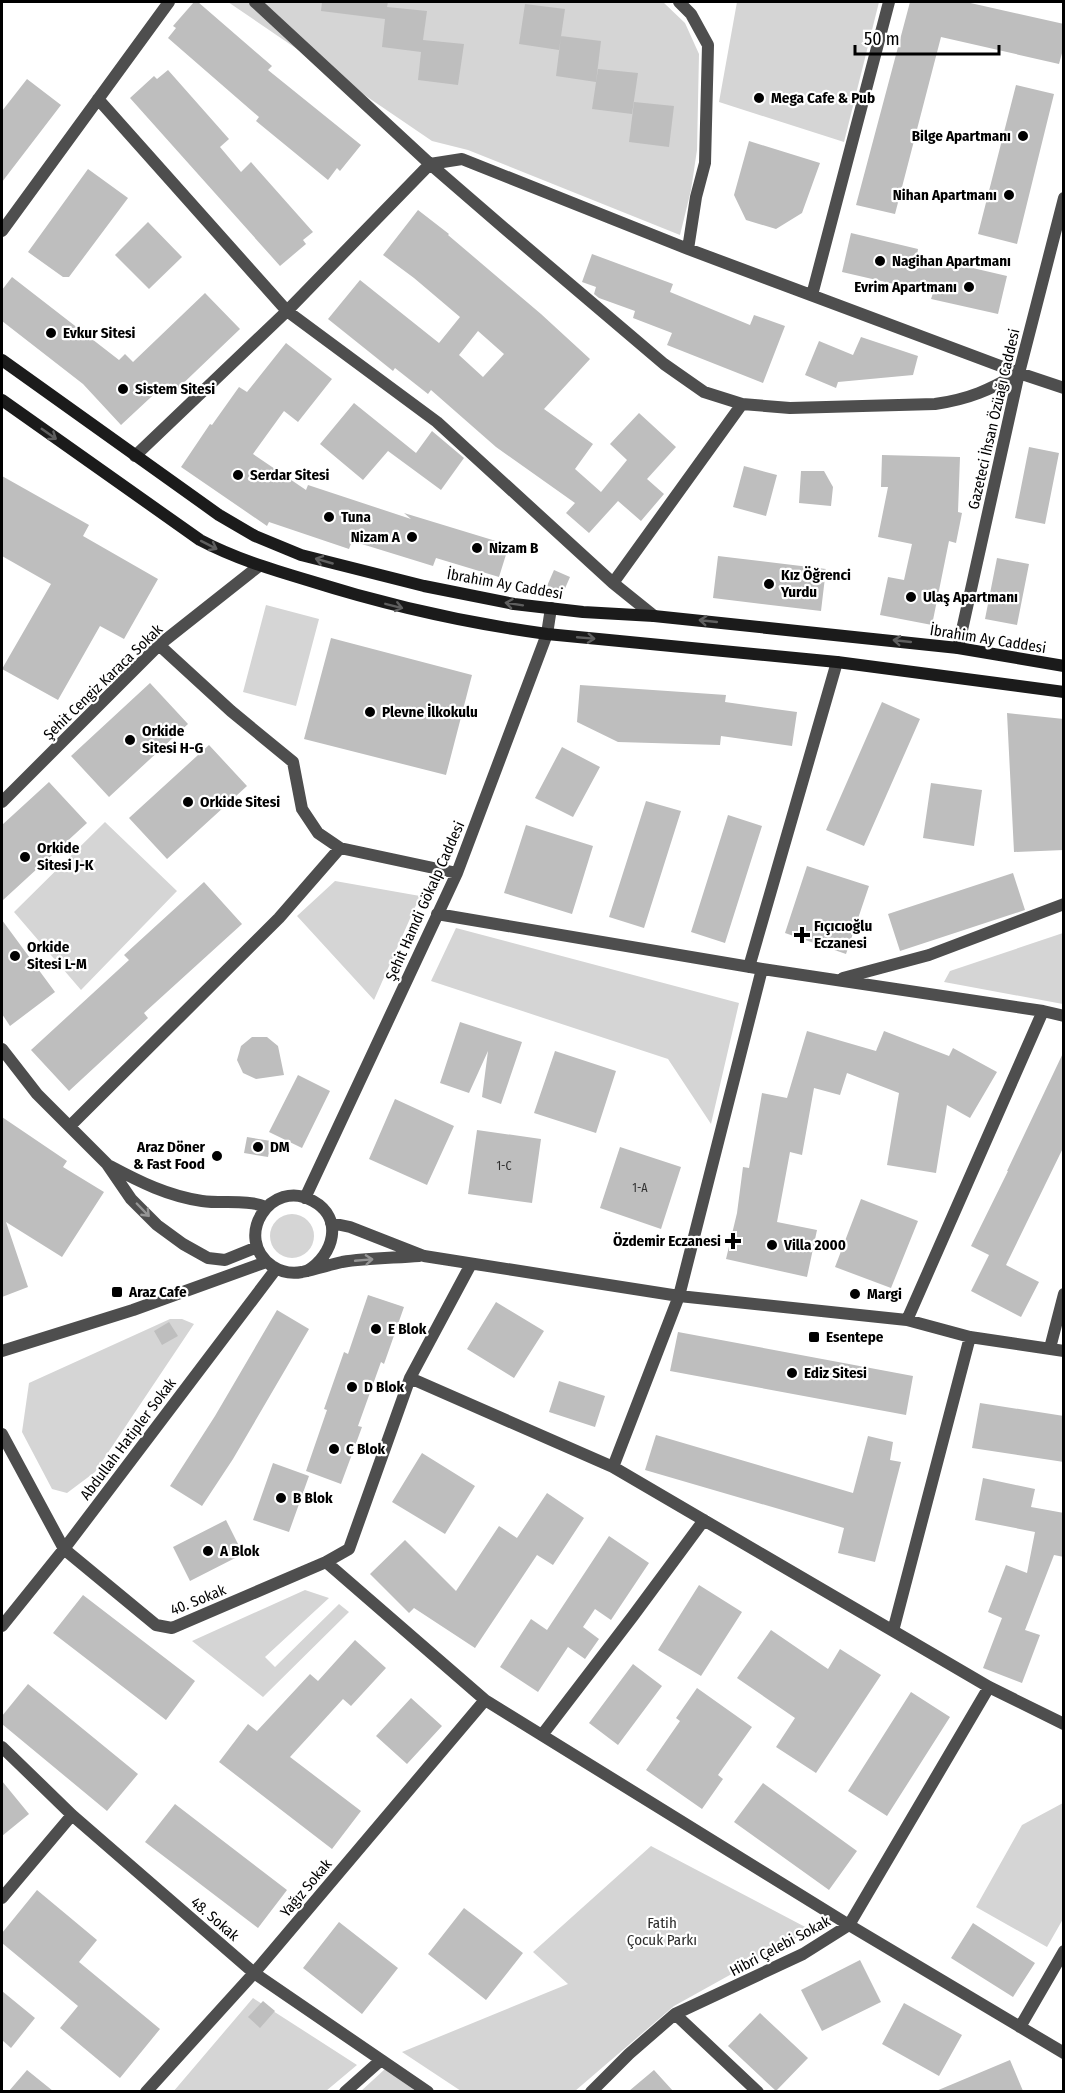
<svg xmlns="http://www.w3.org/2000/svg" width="1065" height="2093" viewBox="0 0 1065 2093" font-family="'Fira Sans Condensed',sans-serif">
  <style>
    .green { fill: #d5d5d5 }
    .building { fill: #bebebe; fill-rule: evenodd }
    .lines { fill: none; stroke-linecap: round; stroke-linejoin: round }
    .street { stroke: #4e4e4e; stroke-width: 12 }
    .secondary { stroke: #1b1b1b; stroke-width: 12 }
    .oneway { stroke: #5f5f5f }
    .oneway2 { stroke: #959595 }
    .poi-dot { fill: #000; stroke: #fff; stroke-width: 2 }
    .labels { text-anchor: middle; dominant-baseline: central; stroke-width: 4.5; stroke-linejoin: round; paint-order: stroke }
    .number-label { font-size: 12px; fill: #303030 }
    .poi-label { font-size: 15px; font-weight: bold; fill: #000; stroke: #fff; text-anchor: start }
    .street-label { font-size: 15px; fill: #000; stroke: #fff }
    .park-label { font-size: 15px; fill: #2c2c2c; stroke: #fff }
  </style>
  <rect width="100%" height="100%" fill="#fff"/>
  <!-- green -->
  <path class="green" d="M228,2H663L685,23L699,54L697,150L691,190L680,235L468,150L432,141Z
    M737,2H879L844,142L719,102Z
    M266,605L319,619L296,706L243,692Z
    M105,822L177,891L81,990L14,912Z
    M335,881L420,896L374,1000L297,916Z
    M456,928L739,1003L711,1124L668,1059L431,981Z
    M1063,933V1004L944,982L950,971Z
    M270 1236a22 22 0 1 1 44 0a22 22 0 1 1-44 0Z
    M170,1319H182L194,1324L95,1472L67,1493L52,1489L22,1432L29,1383Z
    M305,1590L329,1598L265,1657L275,1667L339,1604L349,1612L263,1697L192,1641Z
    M1063,1803V1919L1047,1947L976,1907L1022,1825Z
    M651,1846L811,1930L674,2006L575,2091H461L402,2052L568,1984L533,1952Z
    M253,1998L357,2065L326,2091L173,2092Z
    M385,2069L417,2092H360Z"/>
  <!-- building -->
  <path class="building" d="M194,2H198L272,66L268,70L361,145L340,171L337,168L328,180L256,121L259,117L168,38L176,28L173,26Z
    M322,2H388L387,7L427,11L423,40L464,44L458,85L418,80L421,52L382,47L385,19L321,11Z
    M910,2H966L1064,24V46L1059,64L941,37L895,214L856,205Z
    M525,4L565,9L559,50L519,44Z
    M561,36L601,41L596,82L556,76Z
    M598,69L638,73L632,114L592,109Z
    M168,70L229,139L220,147L241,172L251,162L313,232L303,240L306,244L280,266L130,98L154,76L157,79Z
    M27,79L61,105L2,182V111Z
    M1016,85L1054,94L1017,244L978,234Z
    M634,102L674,106L669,147L629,142Z
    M749,141L820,163L802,213L776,229L746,220L734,195Z
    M88,169L128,198L69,277H63L28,252Z
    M418,210L449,234L448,235L541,314L590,359L544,409L593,444L575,469L601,492L627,460L610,444L639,413L676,447L647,479L664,494L641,521L618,501L589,533L566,513L575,503L496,447L431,390L428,394L395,368L393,371L328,319L360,280L439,343L460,317L414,278L383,255ZM478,331L504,354L483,377L459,355Z
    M148,222L182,257L149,289L115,255Z
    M851,233L918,249L917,255L1007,276L998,314L931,299L933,293L842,272Z
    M592,254L673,284L670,292L750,325L754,315L785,326L763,383L667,345L672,333L633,318L635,311L599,298L594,294L596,287L582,282Z
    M12,277L119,360L125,354L133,362L205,293L240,329L172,394L164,385L121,425L83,384L2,321V290Z
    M861,337L918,356L913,375L838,382L836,388L805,375L819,341L853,355Z
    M286,343L332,379L298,422L284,411L253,454L306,490L308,485L411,519L404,513L509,545L499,577L436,558L433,566L352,541L349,549L269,522L267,526L181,467L210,424L212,425L239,387L247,392Z
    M354,403L416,453L432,431L464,458L441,490L388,451L363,480L320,444Z
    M1029,447L1059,453L1045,524L1015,518Z
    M882,455L960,457L958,512L962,513L956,543L949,541L932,625L880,615L888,577L904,580L912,544L878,537L888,487H881Z
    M744,466L777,475L766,516L733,507Z
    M801,471H824L833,487L831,506L799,503Z
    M2,476L89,525L83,536L158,579L124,639L100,626L58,700L2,669L51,584L2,556Z
    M718,556L826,569L821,611L713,598Z
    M997,558L1029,564L1017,625L985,619Z
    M554,570L570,577L563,593L547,586Z
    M331,638L472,675L446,775L304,739Z
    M150,683L188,724L109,797L71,756Z
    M580,685L726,695L725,702L797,712L792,746L721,736L720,745L618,742L577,722Z
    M882,702L920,719L864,846L826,830Z
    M1007,713L1064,719V850L1014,852Z
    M209,745L247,786L167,859L129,818Z
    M562,747L600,767L573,817L535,798Z
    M49,782L87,823L2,901V825Z
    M931,783L982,790L974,846L923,838Z
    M646,801L681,811L644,928L609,917Z
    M728,815L762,826L725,943L691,932Z
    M526,825L593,846L572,914L504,893Z
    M807,866L869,886L846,954L785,933Z
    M1013,873L1025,910L900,951L888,914Z
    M204,882L242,924L144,1013L148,1018L69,1091L31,1050L129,960L124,955Z
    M2,920L55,992L10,1026L2,1014Z
    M460,1022L522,1042L501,1104L482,1097L488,1051L469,1093L440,1083Z
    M807,1031L876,1051L884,1031L949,1056L953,1048L997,1072L970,1118L947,1105L936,1173L887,1165L899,1093L847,1073L840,1095L814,1088L802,1155L790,1152L777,1222L817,1230L807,1277L726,1259L737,1213L743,1167L749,1168L762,1093L787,1098Z
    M252,1037H267L278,1046L284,1075L256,1079L243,1073L237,1060L241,1046Z
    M555,1051L616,1071L596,1133L534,1113Z
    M1064,1051V1146L1006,1265L1039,1282L1021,1317L971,1291L989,1255L971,1246L1008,1171H1007Z
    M298,1075L330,1091L302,1148L269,1132Z
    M395,1099L454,1126L427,1185L369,1159Z
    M2,1117L67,1161L63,1167L104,1192L62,1257L6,1222L28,1287L2,1297Z
    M477,1130L541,1139L532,1203L468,1194Z
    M247,1137L271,1141L268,1157L244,1153Z
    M620,1147L681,1167L661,1229L600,1208Z
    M861,1199L918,1221L891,1288L835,1267Z
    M368,1295L404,1307L384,1364L381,1362L358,1426L362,1427L341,1484L306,1471L327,1410L324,1409L344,1352L348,1354Z
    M496,1302L544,1331L514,1378L467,1349Z
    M277,1310L309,1329L233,1459L202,1506L170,1486L215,1416Z
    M169,1322L178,1336L162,1345L154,1331Z
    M678,1332L913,1376L906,1415L670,1371Z
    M559,1381L605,1396L595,1427L549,1412Z
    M980,1403L1064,1416V1462L972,1448Z
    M656,1435L853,1493L868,1436L893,1442L890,1460L901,1462L875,1562L838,1553L844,1528L645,1470Z
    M422,1453L475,1486L445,1534L392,1502Z
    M273,1463L309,1476L289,1532L253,1520Z
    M983,1478L1035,1489L1031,1507L1064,1513V1557L1054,1555L1025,1630L1040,1635L1022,1683L983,1668L1002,1618L988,1612L1006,1565L1027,1573L1035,1532L975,1520Z
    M547,1493L584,1518L553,1565L537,1555L475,1648L414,1608L409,1613L370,1574L405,1540L456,1591L499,1526L517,1538Z
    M226,1520L243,1554L190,1581L173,1547Z
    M609,1536L649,1563L611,1620L595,1609L583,1627L599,1639L585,1659L568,1647L538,1692L500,1667L531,1619L547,1630Z
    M699,1585L742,1612L701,1676L658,1650Z
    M83,1595L195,1681L166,1720L53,1633Z
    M771,1630L828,1669L840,1649L881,1675L816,1773L776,1747L795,1718L737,1678Z
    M355,1640L386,1668L351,1706L343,1699L290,1757L361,1811L332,1849L219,1762L248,1724L257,1731L310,1674L318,1681Z
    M633,1664L662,1686L618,1745L589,1723Z
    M28,1684L138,1774L107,1811L2,1724V1716Z
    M697,1688L752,1727L718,1775L723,1779L702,1809L646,1770L680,1721L676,1718Z
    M911,1692L950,1717L887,1816L848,1791Z
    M411,1698L442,1726L407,1764L376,1736Z
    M2,1781L29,1814L2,1836Z
    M763,1783L857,1851L829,1890L734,1822Z
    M175,1804L287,1890L258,1928L145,1842Z
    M37,1890L97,1940L79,1962L160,2029L120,2078L60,2028L78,2006L2,1943V1933Z
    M464,1908L523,1953L486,2000L428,1954Z
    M339,1922L398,1968L362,2014L303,1968Z
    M973,1923L1035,1963L1013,1997L951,1958Z
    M860,1960L881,2002L822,2031L801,1990Z
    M2,1991L35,2018L11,2048L2,2040Z
    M263,2001L275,2011L260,2028L248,2017Z
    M904,2003L962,2035L939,2076L882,2044Z
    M760,2013L808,2058L776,2091L728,2046Z
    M1010,2060L1023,2091H936Z
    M27,2070L53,2091H9Z
    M654,2070L673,2091H629Z"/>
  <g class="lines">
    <!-- street -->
    <path class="street" d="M255,2L430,164L504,228L664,364L704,392L742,404L790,408L935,404C970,399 989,390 1019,373L1064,388
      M679,2L691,14L708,45L705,163L696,197L688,249
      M98,99L287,311L437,422L613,583L654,616
      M2,231L169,2
      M812,295L889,2
      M135,456L287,311L430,164L462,159L688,249L1019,373
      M613,583L742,404
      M159,645L231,711L293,762L302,809L318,833L340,848L457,873
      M958,648L1019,373L1064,198
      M2,802L159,645L259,566
      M437,914L762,969L1043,1011L1064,1016
      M749,967L837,662
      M843,978L929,955L1064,904
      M2,1049L37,1094L107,1164L131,1199L157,1225L183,1244L208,1258L225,1260L257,1247
      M70,1126L279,918L340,848
      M110,1166C140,1182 168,1196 202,1201C222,1204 247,1199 266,1207
      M305,1198L457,873L547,634L551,608
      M331,1223L350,1227L424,1256L679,1296L907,1320L970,1337L1064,1351
      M471,1264L410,1378L349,1549L326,1562L485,1700L849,1925L1064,2053
      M307,1271C334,1255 344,1218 313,1201C271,1177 232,1238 272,1266C281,1272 291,1274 302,1272C316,1269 329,1265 342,1262C367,1258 394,1258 419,1256
      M907,1320L1043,1011
      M1050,1348L1064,1294
      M2,1351L133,1310L266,1262
      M410,1378L613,1467L989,1687L1064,1724
      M2,1434L64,1549L156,1625L172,1628L326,1562
      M613,1467L679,1296L762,969
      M2,1626L64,1549L276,1269
      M893,1631L970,1337
      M542,1735L633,1616L704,1520
      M2,1747L72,1815L254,1973L428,2092
      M2,1898L72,1815
      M675,2014L758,2092
      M1020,2027L1064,1951
      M146,2092L254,1973L485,1700
      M345,2092L381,2060
      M591,2092L629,2054L675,2014L803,1954L849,1925L989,1687"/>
    <!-- secondary -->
    <path class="secondary" d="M2,360L219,515L255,536L301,555L424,586L514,604L583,612L654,616L958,648L1064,666
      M2,400L200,540C234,558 270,569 307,580C386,605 465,623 547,634L837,662L1064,692"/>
  </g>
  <!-- one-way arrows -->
  <defs><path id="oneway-shaft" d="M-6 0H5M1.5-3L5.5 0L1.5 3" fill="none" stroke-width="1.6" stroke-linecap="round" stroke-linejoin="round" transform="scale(1.5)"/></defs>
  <g class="oneway">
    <use href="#oneway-shaft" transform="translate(49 434) rotate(35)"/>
    <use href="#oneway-shaft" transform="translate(209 545) rotate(27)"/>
    <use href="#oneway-shaft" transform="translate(324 561) rotate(-164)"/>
    <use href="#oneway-shaft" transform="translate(514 604) rotate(-171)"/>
    <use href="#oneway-shaft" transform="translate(394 606) rotate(14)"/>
    <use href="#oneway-shaft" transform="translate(708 621) rotate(-174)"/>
    <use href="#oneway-shaft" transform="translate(586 638) rotate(5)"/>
    <use href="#oneway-shaft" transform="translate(902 641) rotate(-174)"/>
  </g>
  <g class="oneway2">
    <use href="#oneway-shaft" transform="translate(143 1210) rotate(46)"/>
    <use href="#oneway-shaft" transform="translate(364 1260) rotate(-5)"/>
  </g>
  <!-- markers -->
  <g class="poi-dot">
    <circle cx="759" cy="98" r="6"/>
    <circle cx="1023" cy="136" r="6"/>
    <circle cx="1009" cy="195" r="6"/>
    <circle cx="880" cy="261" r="6"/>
    <circle cx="969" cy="287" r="6"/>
    <circle cx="51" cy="333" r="6"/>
    <circle cx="123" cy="389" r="6"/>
    <circle cx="238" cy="475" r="6"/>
    <circle cx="329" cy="517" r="6"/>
    <circle cx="412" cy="537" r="6"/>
    <circle cx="477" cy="548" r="6"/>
    <circle cx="769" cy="584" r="6"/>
    <circle cx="911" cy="597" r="6"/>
    <circle cx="370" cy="712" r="6"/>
    <circle cx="130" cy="740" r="6"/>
    <circle cx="188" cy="802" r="6"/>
    <circle cx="25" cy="857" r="6"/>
    <path d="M799 926h6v6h6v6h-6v6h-6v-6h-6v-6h6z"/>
    <circle cx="15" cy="956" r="6"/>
    <circle cx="258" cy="1147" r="6"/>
    <circle cx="217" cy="1156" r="6"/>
    <path d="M730 1232h6v6h6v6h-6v6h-6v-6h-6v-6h6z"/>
    <circle cx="772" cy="1245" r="6"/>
    <rect x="111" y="1286" width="12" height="12" rx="3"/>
    <circle cx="855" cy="1294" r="6"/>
    <circle cx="376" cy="1329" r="6"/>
    <rect x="808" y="1331" width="12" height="12" rx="3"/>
    <circle cx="792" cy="1373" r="6"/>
    <circle cx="352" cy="1387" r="6"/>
    <circle cx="334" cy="1449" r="6"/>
    <circle cx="281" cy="1498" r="6"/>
    <circle cx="208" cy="1551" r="6"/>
  </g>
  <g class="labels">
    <!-- number labels -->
    <g class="number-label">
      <text x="504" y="1166">1-C</text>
      <text x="640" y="1188">1-A</text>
    </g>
    <!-- poi labels -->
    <g class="poi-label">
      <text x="771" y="98">Mega Cafe &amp; Pub</text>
      <text x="1011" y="136" text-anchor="end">Bilge Apartmanı</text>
      <text x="997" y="195" text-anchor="end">Nihan Apartmanı</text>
      <text x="892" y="261">Nagihan Apartmanı</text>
      <text x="957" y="287" text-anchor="end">Evrim Apartmanı</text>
      <text x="63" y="333">Evkur Sitesi</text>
      <text x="135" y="389">Sistem Sitesi</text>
      <text x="250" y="475">Serdar Sitesi</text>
      <text x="341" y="517">Tuna</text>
      <text x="400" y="537" text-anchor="end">Nizam A</text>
      <text x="489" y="548">Nizam B</text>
      <text x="781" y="575">Kız Öğrenci<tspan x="781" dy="17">Yurdu</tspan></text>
      <text x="923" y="597">Ulaş Apartmanı</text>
      <text x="382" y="712">Plevne İlkokulu</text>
      <text x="142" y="731">Orkide<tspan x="142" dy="17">Sitesi H-G</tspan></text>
      <text x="200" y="802">Orkide Sitesi</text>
      <text x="37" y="848">Orkide<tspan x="37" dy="17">Sitesi J-K</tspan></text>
      <text x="814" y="926">Fıçıcıoğlu<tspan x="814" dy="17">Eczanesi</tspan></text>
      <text x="27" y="947">Orkide<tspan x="27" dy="17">Sitesi L-M</tspan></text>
      <text x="205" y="1147" text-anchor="end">Araz Döner<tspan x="205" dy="17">&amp; Fast Food</tspan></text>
      <text x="270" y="1147">DM</text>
      <text x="721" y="1241" text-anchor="end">Özdemir Eczanesi</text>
      <text x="784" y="1245">Villa 2000</text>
      <text x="129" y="1292">Araz Cafe</text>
      <text x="867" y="1294">Margi</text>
      <text x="388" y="1329">E Blok</text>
      <text x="826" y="1337">Esentepe</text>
      <text x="804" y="1373">Ediz Sitesi</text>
      <text x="364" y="1387">D Blok</text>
      <text x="346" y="1449">C Blok</text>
      <text x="293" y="1498">B Blok</text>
      <text x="220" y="1551">A Blok</text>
    </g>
    <!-- street labels -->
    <g class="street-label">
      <text transform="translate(994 419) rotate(-77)">Gazeteci İhsan Özüağı Caddesi</text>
      <text transform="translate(505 584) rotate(10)">İbrahim Ay Caddesi</text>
      <text transform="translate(988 639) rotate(9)">İbrahim Ay Caddesi</text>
      <text transform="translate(103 682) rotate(-44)">Şehit Cengiz Karaca Sokak</text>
      <text transform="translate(425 901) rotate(-66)">Şehit Hamdi Gökalp Caddesi</text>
      <text transform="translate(128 1439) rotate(-53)">Abdullah Hatipler Sokak</text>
      <text transform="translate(198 1600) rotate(-22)">40. Sokak</text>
      <text transform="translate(306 1888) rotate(-50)">Yağız Sokak</text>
      <text transform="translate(215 1919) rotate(41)">48. Sokak</text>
      <text transform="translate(780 1946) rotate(-28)">Hibri Çelebi Sokak</text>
    </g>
    <!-- park labels -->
    <g class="park-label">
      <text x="662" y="1923">Fatih<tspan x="662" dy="17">Çocuk Parkı</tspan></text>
    </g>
  </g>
  <!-- border -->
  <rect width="1065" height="2093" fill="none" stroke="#000000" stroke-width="6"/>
  <!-- scale -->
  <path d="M855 45v9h144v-9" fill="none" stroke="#000000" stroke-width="3"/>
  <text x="864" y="45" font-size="18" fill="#000000" stroke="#ffffff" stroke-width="4.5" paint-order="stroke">50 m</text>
</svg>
